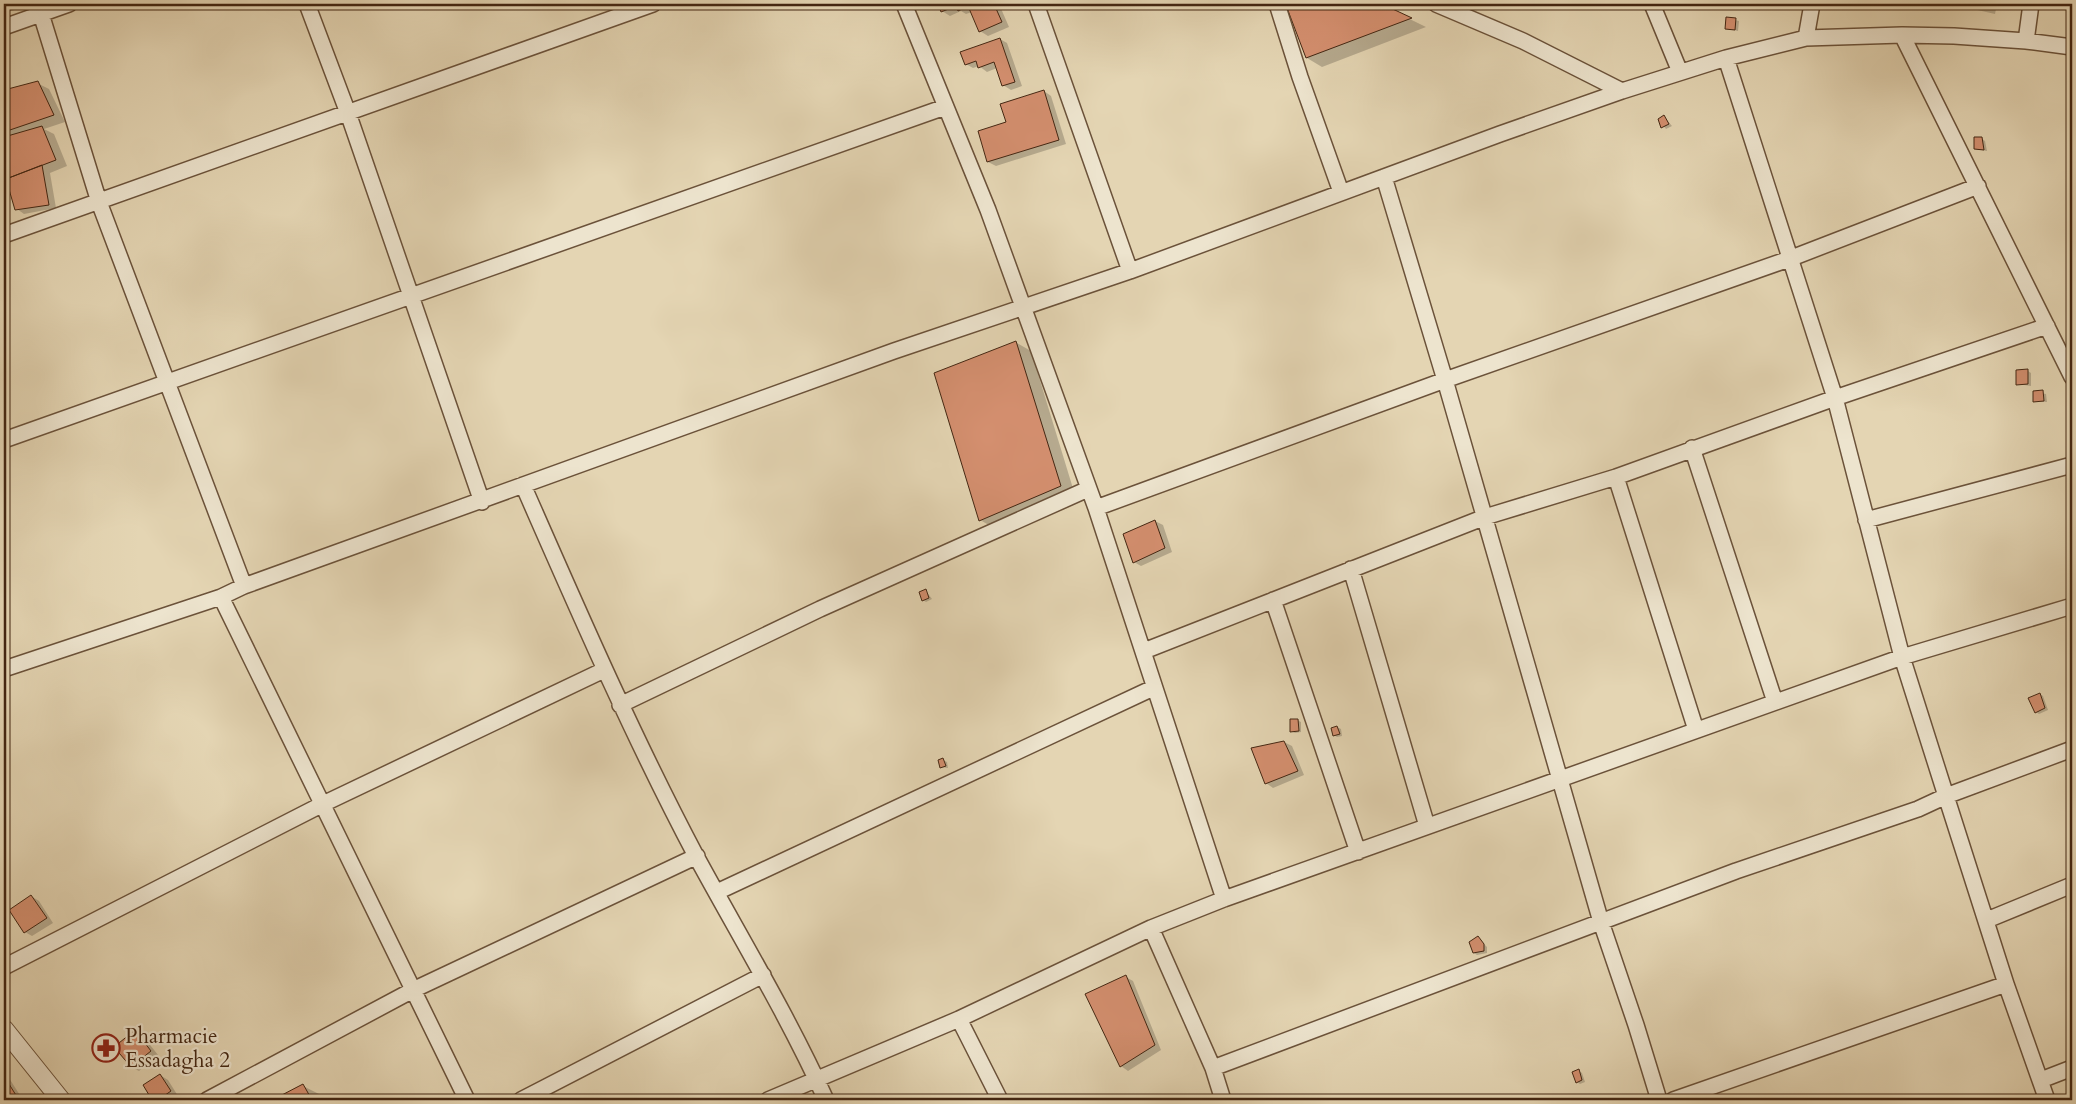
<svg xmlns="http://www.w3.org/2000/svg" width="2076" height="1104" viewBox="0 0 2076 1104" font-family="Cardo,serif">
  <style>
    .shadow { fill: #0003 }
    .building { fill: #d48f6f; stroke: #432612 }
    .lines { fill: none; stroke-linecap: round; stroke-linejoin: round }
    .minor-casing { stroke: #6b523a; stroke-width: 18 }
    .tertiary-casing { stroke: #6b523a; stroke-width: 20 }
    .minor { stroke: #ede4ce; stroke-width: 15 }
    .tertiary { stroke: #ede4ce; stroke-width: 18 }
    .labels { text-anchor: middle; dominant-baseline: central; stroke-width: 4.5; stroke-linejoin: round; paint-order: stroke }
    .poi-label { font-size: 21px; fill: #432612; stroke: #ede4ce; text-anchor: start }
  </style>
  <rect width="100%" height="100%" fill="#e4d5b3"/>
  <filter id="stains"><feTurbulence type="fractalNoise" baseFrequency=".004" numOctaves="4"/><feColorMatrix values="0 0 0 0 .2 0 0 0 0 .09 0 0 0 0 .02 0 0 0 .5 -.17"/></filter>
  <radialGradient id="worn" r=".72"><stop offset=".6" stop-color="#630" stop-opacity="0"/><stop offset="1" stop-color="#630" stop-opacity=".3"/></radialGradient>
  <!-- shadow -->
  <path class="shadow" d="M4,4H20L22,8L4,13Z
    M939,4H999L1009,27L988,36L980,31L972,12L966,14L961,11L950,16L942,11Z
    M1302,4H1379L1426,27L1322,67L1307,58L1289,9Z
    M1951,4H1997L1995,14Z
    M1727,18L1739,21L1738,31L1726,28Z
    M1000,39L1007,43L1022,86L1011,90L1003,85L997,68L987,72L979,66L973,68L966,64Z
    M37,83L49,89L65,122L44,129L54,134L67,166L50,173L56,208L24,214L17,209L4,169V91Z
    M1044,91L1051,96L1066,144L996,166L988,162L979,132L1007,123Z
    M1664,117L1672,126L1666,129L1659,120Z
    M1982,139L1985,141L1987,151L1976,149Z
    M1015,342L1031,351L1075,495L996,529L980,520Z
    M2028,371L2031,373V386L2017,384Z
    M2035,392L2046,394L2047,402L2034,401Z
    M1155,521L1163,525L1172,552L1141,566L1134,562Z
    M926,591L932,599L926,602L923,600Z
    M2040,694L2043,696L2048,710L2039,714L2036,712Z
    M1297,720L1301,722V732L1295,733L1291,731Z
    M1337,727L1341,729L1342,736L1337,737L1334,735Z
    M1284,742L1292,746L1304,775L1273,788L1266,783Z
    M943,760L947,762L948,768L941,767Z
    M4,813L10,823L4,827Z
    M31,896L39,901L53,923L32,936L25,932Z
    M1478,938L1487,947V953L1477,955L1474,953Z
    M1126,977L1133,981L1161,1050L1128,1071L1121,1066Z
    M135,1032L143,1036L158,1055L139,1071L131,1067Z
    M1579,1071L1582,1073L1585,1082L1580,1084L1577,1082Z
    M4,1075L9,1078L23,1100H4Z
    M160,1075L168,1080L178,1096L171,1100H153L144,1086Z
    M303,1086L319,1094L322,1100H275Z"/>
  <!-- building -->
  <path class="building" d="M938,4H994L1002,22L979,32L968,6L958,11L956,6L941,12Z
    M1299,4H1382L1412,18L1306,58L1287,8Z
    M1961,4H1985L1984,8Z
    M1726,17L1736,18L1735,30L1725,29Z
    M1000,38L1015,82L1002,86L994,62L978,68L976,61L965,65L960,52Z
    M38,81L54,115L4,132V90Z
    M1044,90L1059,140L987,162L978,131L1006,122L1000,104Z
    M1664,115L1669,124L1661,128L1658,119Z
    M42,126L56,160L6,179L4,137Z
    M1974,137H1982L1984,150L1974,149Z
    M42,165L49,205L15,210L6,179Z
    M1016,341L1061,486L979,521L934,373Z
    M2028,369V384L2016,385V370Z
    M2043,390L2044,401L2033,402V391Z
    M1155,520L1165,548L1133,563L1123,534Z
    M926,589L929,598L922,601L919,592Z
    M2040,693L2045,708L2035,713L2028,698Z
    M1290,719H1298L1299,731L1290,732Z
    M1337,726L1340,734L1333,736L1331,728Z
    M1284,741L1298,771L1265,784L1251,748Z
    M943,758L946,766L940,768L938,760Z
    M31,895L47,918L24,933L9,910Z
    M1478,936L1484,944V951L1473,953L1469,942Z
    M1126,975L1155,1045L1120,1067L1085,994Z
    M135,1030L151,1051L131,1067L114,1047Z
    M1579,1069L1582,1080L1576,1083L1572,1072Z
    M160,1074L171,1091L158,1100H152L143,1085Z
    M4,1076L19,1100H4Z
    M303,1084L312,1100H272L280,1096Z"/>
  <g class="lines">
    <!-- minor casing -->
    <g class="minor-casing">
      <path id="minor" d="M38,4L99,202L244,586
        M307,4L348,113L482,502
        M904,4L988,210L1096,508L1224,899
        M1036,4L1130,271
        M1277,4L1300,77L1341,192
        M1436,4L1523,41L1622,91
        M1652,4L1680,72
        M4,27L69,4
        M1902,35L2072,377
        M1806,38L1812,4
        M2026,41L2031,4
        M1384,177L1445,380L1601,922L1636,1025L1659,1100
        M4,235L653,4
        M4,440L945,107
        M1692,448L1775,702
        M1616,477L1696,730
        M523,485C578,610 632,735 696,856C740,937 788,1016 826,1100
        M1096,508L1445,380L1789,259L1978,186
        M1866,520L2072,465
        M1351,569L1427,826
        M221,597L467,1100
        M1273,600L1358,852
        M1144,651L1485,517L1616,477L1835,398L2047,326
        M4,669L221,597L244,586L894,351L1130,271L1500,134L1622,91L1726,58L1806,38L1902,35L1954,36L2026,41L2072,47
        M620,705L820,609L1088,489
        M717,892L1153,688
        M1987,920L2072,885
        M1151,928L1224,899L1902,657L2072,606
        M4,967L323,804L604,670
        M959,1019L1000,1100
        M1213,1068L1736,871L1918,809L1946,796L1902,657L1835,398L1726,58
        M2041,1080L2072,1068
        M207,1100L413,990L697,856
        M521,1100L763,975
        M768,1100L959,1019L1151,928L1213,1068L1223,1100
        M1673,1100L2006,984
        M2047,1100L2006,984L1946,796L2072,749"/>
    </g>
    <!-- tertiary casing -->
    <g class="tertiary-casing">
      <path id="tertiary" d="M4,1029L61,1100"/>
    </g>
    <!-- minor -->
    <use href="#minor" class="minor"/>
    <!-- tertiary -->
    <use href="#tertiary" class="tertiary"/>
  </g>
  <!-- icons -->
  <defs>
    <g id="pharmacy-ring" transform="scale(1.4375)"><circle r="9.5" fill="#ede4ce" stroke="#8f2418" stroke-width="1.5"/><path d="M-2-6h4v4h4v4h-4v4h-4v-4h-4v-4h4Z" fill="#8f2418"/></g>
  </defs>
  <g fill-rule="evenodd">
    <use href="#pharmacy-ring" x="106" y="1048"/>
  </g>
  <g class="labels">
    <!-- poi labels -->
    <g class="poi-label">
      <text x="125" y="1036">Pharmacie<tspan x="125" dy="24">Essadagha 2</tspan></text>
    </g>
  </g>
  <!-- margin -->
  <rect width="2076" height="1104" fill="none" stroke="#e4d5b3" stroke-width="20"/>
  <rect x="5" y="5" width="2066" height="1094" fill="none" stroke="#432612" stroke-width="2.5"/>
  <rect x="10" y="10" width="2056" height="1084" fill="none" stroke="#432612"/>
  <rect width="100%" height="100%" filter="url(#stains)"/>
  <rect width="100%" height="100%" fill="url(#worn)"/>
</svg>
